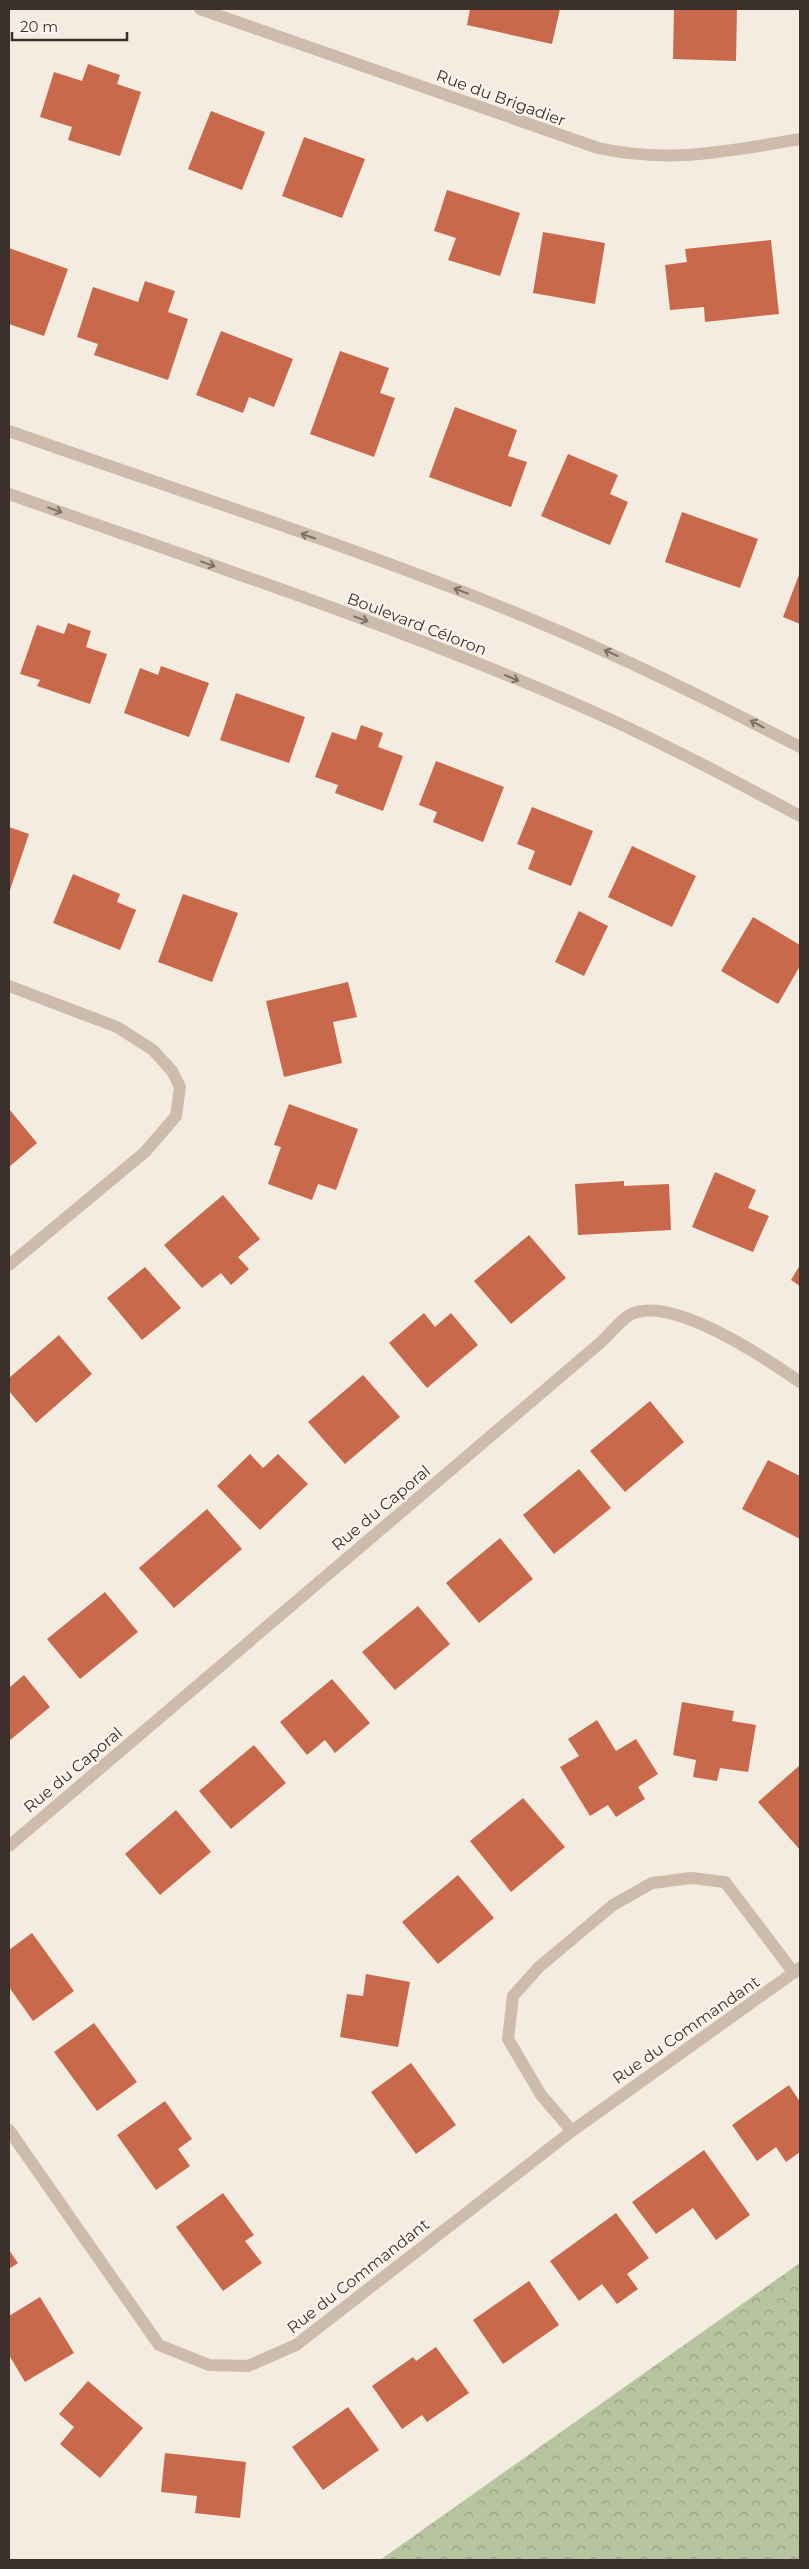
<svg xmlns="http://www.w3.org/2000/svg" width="809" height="2569" viewBox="0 0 809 2569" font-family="Montserrat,sans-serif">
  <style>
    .forest { fill: url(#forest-crowns) }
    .building { fill: #c8694b }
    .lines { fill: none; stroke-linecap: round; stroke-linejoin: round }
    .minor { stroke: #cdbbac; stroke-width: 12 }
    .tertiary { stroke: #cdbbac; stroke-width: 12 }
    .oneway { stroke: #7d6f65 }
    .labels { text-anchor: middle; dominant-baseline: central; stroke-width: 4.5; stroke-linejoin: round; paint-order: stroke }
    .street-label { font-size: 16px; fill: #3b302b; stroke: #fbf5ee }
  </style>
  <defs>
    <pattern id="forest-crowns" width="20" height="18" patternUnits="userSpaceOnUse" patternTransform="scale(1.25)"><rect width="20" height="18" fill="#b8c4a0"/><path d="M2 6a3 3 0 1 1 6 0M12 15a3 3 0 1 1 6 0" fill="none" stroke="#97a083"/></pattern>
  </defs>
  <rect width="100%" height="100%" fill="#f4ebe1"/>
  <!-- forest -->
  <path class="forest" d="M800,2263V2560H380Z"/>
  <!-- building -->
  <path class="building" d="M470,9H560L552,44L467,25Z
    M674,9H737L736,61L673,59Z
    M88,64L120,75L117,84L141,92L120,156L68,140L72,127L40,117L54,72L82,81Z
    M211,111L265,132L242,190L188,169Z
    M304,137L365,159L342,218L282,196Z
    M447,190L520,213L500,276L448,260L456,238L434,231Z
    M543,232L605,243L595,304L533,293Z
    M771,240L779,314L705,322L704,307L670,310L665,265L687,262L685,249Z
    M9,248L68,269L44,336L9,324Z
    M145,281L175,291L168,312L188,319L168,380L94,355L98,344L77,337L93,287L138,302Z
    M221,331L293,359L274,407L249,397L243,413L196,395Z
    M340,351L389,368L380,393L395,398L374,457L310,434Z
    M455,407L517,430L508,456L527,462L511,507L429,477Z
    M568,454L618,475L610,494L628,502L610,545L541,516Z
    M682,512L758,539L740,588L665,562Z
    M800,572V624L783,617Z
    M68,623L91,631L86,647L107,654L90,704L37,686L40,680L20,674L37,625L64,634Z
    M161,666L209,683L189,737L124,713L140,668L158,675Z
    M236,693L305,717L289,763L220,740Z
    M361,725L383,733L378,747L403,756L383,811L335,793L338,785L315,777L332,732L356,740Z
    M436,761L504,787L483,842L433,822L437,812L419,805Z
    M532,807L593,831L571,886L528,869L535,851L517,844Z
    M9,827L29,834L9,893Z
    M632,846L696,876L672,927L608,897Z
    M73,874L120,894L117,902L136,910L120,950L53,923Z
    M183,894L238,913L212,982L158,962Z
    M579,911L608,926L584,976L555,962Z
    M753,917L800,945V966L778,1004L721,971Z
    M348,982L357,1017L333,1022L342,1063L284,1077L266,1001Z
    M289,1104L358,1129L336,1190L318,1184L312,1200L268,1184L281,1147L274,1145Z
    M9,1109L37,1143L9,1167Z
    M715,1172L756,1190L748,1208L769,1216L753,1252L692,1227Z
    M624,1181V1186L669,1184L671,1230L578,1235L575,1184Z
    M223,1195L260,1239L238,1257L249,1269L231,1285L221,1273L202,1288L164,1245Z
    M529,1235L566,1278L511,1324L474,1281Z
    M800,1265V1286L791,1280Z
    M145,1267L181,1308L142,1340L107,1298Z
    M424,1313L435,1327L451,1313L478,1345L427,1388L389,1343Z
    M59,1335L92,1374L36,1423L9,1391V1378Z
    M363,1375L400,1417L345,1464L308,1422Z
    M650,1401L684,1442L625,1492L590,1451Z
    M250,1454L263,1468L278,1454L308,1484L260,1530L217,1486Z
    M768,1460L800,1476V1539L742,1509Z
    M579,1469L611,1508L554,1554L523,1515Z
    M207,1509L242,1549L174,1608L139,1568Z
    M500,1538L533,1579L479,1623L446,1583Z
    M105,1592L138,1632L80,1679L47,1639Z
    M418,1606L450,1644L395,1690L362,1652Z
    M24,1675L50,1707L9,1741V1688Z
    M332,1679L370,1723L335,1753L325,1740L307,1755L280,1722Z
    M682,1702L734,1711L732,1721L756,1725L748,1772L720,1768L717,1781L693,1777L696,1760L673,1755Z
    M597,1720L616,1751L636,1739L658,1774L638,1787L645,1799L616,1817L608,1805L590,1816L560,1767L579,1756L568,1739Z
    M254,1745L286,1783L231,1829L199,1791Z
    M800,1765V1850L758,1802Z
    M523,1798L565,1847L511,1892L470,1841Z
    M176,1810L211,1852L160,1895L125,1854Z
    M458,1875L494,1918L438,1964L402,1922Z
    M32,1933L74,1991L33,2021L9,1987V1950Z
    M366,1974L410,1982L398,2047L340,2037L347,1994L363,1996Z
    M94,2023L137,2082L97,2111L54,2052Z
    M411,2063L456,2125L416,2154L371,2092Z
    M789,2085L800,2102V2152L786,2162L776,2147L757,2161L732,2125Z
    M165,2101L192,2139L178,2149L190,2166L156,2190L117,2135Z
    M704,2150L750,2215L716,2240L693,2208L656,2234L632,2202Z
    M223,2193L254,2235L245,2241L262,2263L223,2291L176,2227Z
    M616,2213L649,2258L627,2274L638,2289L617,2304L602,2284L579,2301L550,2261Z
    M9,2250L18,2263L9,2269Z
    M529,2281L559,2325L503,2364L473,2320Z
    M40,2297L74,2353L25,2382L9,2355V2316Z
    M436,2347L469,2393L427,2422L422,2415L402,2429L372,2386L413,2357L416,2361Z
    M88,2381L143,2428L100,2478L60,2444L74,2427L59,2414Z
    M348,2407L379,2450L323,2490L292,2447Z
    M165,2453L246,2462L240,2518L195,2513L197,2496L161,2492Z"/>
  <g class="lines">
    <!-- minor -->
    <path class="minor" d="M200,9L598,148C671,164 728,151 800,139
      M9,986L117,1027L153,1050L172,1071L180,1087L176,1116L145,1152L9,1265
      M9,1846L600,1343C609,1335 618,1323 628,1316C667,1291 767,1359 800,1382
      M9,2130L159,2345L209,2365L248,2366L296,2345L572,2131L800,1968
      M572,2131L541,2095L508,2039L513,1996L539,1967L613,1905L652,1883L691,1878L725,1882L794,1973"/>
    <!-- tertiary -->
    <path class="tertiary" d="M9,431C173,489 340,542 501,607C604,648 702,696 800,747
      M9,494C196,560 386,622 569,701C648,735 724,775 800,816"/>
  </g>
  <!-- one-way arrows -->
  <defs><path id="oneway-shaft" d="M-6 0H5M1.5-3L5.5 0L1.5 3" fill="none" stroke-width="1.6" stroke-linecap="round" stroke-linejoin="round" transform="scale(1.25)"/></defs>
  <g class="oneway">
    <use href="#oneway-shaft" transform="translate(55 510) rotate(20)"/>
    <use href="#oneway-shaft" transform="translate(308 536) rotate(-161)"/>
    <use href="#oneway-shaft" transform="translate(208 564) rotate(20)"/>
    <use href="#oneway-shaft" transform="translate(461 591) rotate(-159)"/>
    <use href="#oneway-shaft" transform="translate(361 619) rotate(20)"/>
    <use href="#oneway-shaft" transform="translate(611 653) rotate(-156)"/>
    <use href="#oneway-shaft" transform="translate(512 678) rotate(23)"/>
    <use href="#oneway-shaft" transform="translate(757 724) rotate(-152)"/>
  </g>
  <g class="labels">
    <!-- street labels -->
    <g class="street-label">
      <text transform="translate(501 98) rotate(20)">Rue du Brigadier</text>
      <text transform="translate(417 624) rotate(21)">Boulevard Céloron</text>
      <text transform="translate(381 1508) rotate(-40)">Rue du Caporal</text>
      <text transform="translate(73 1770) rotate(-40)">Rue du Caporal</text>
      <text transform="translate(686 2030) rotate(-35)">Rue du Commandant</text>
      <text transform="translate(358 2276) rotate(-38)">Rue du Commandant</text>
    </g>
  </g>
  <!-- border -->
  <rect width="809" height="2569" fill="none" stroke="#3b302b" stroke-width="20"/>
  <!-- scale -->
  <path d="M12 32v8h115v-8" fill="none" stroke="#3b302b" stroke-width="2.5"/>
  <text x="20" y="32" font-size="15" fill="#3b302b" stroke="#fbf5ee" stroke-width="4" paint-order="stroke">20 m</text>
</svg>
